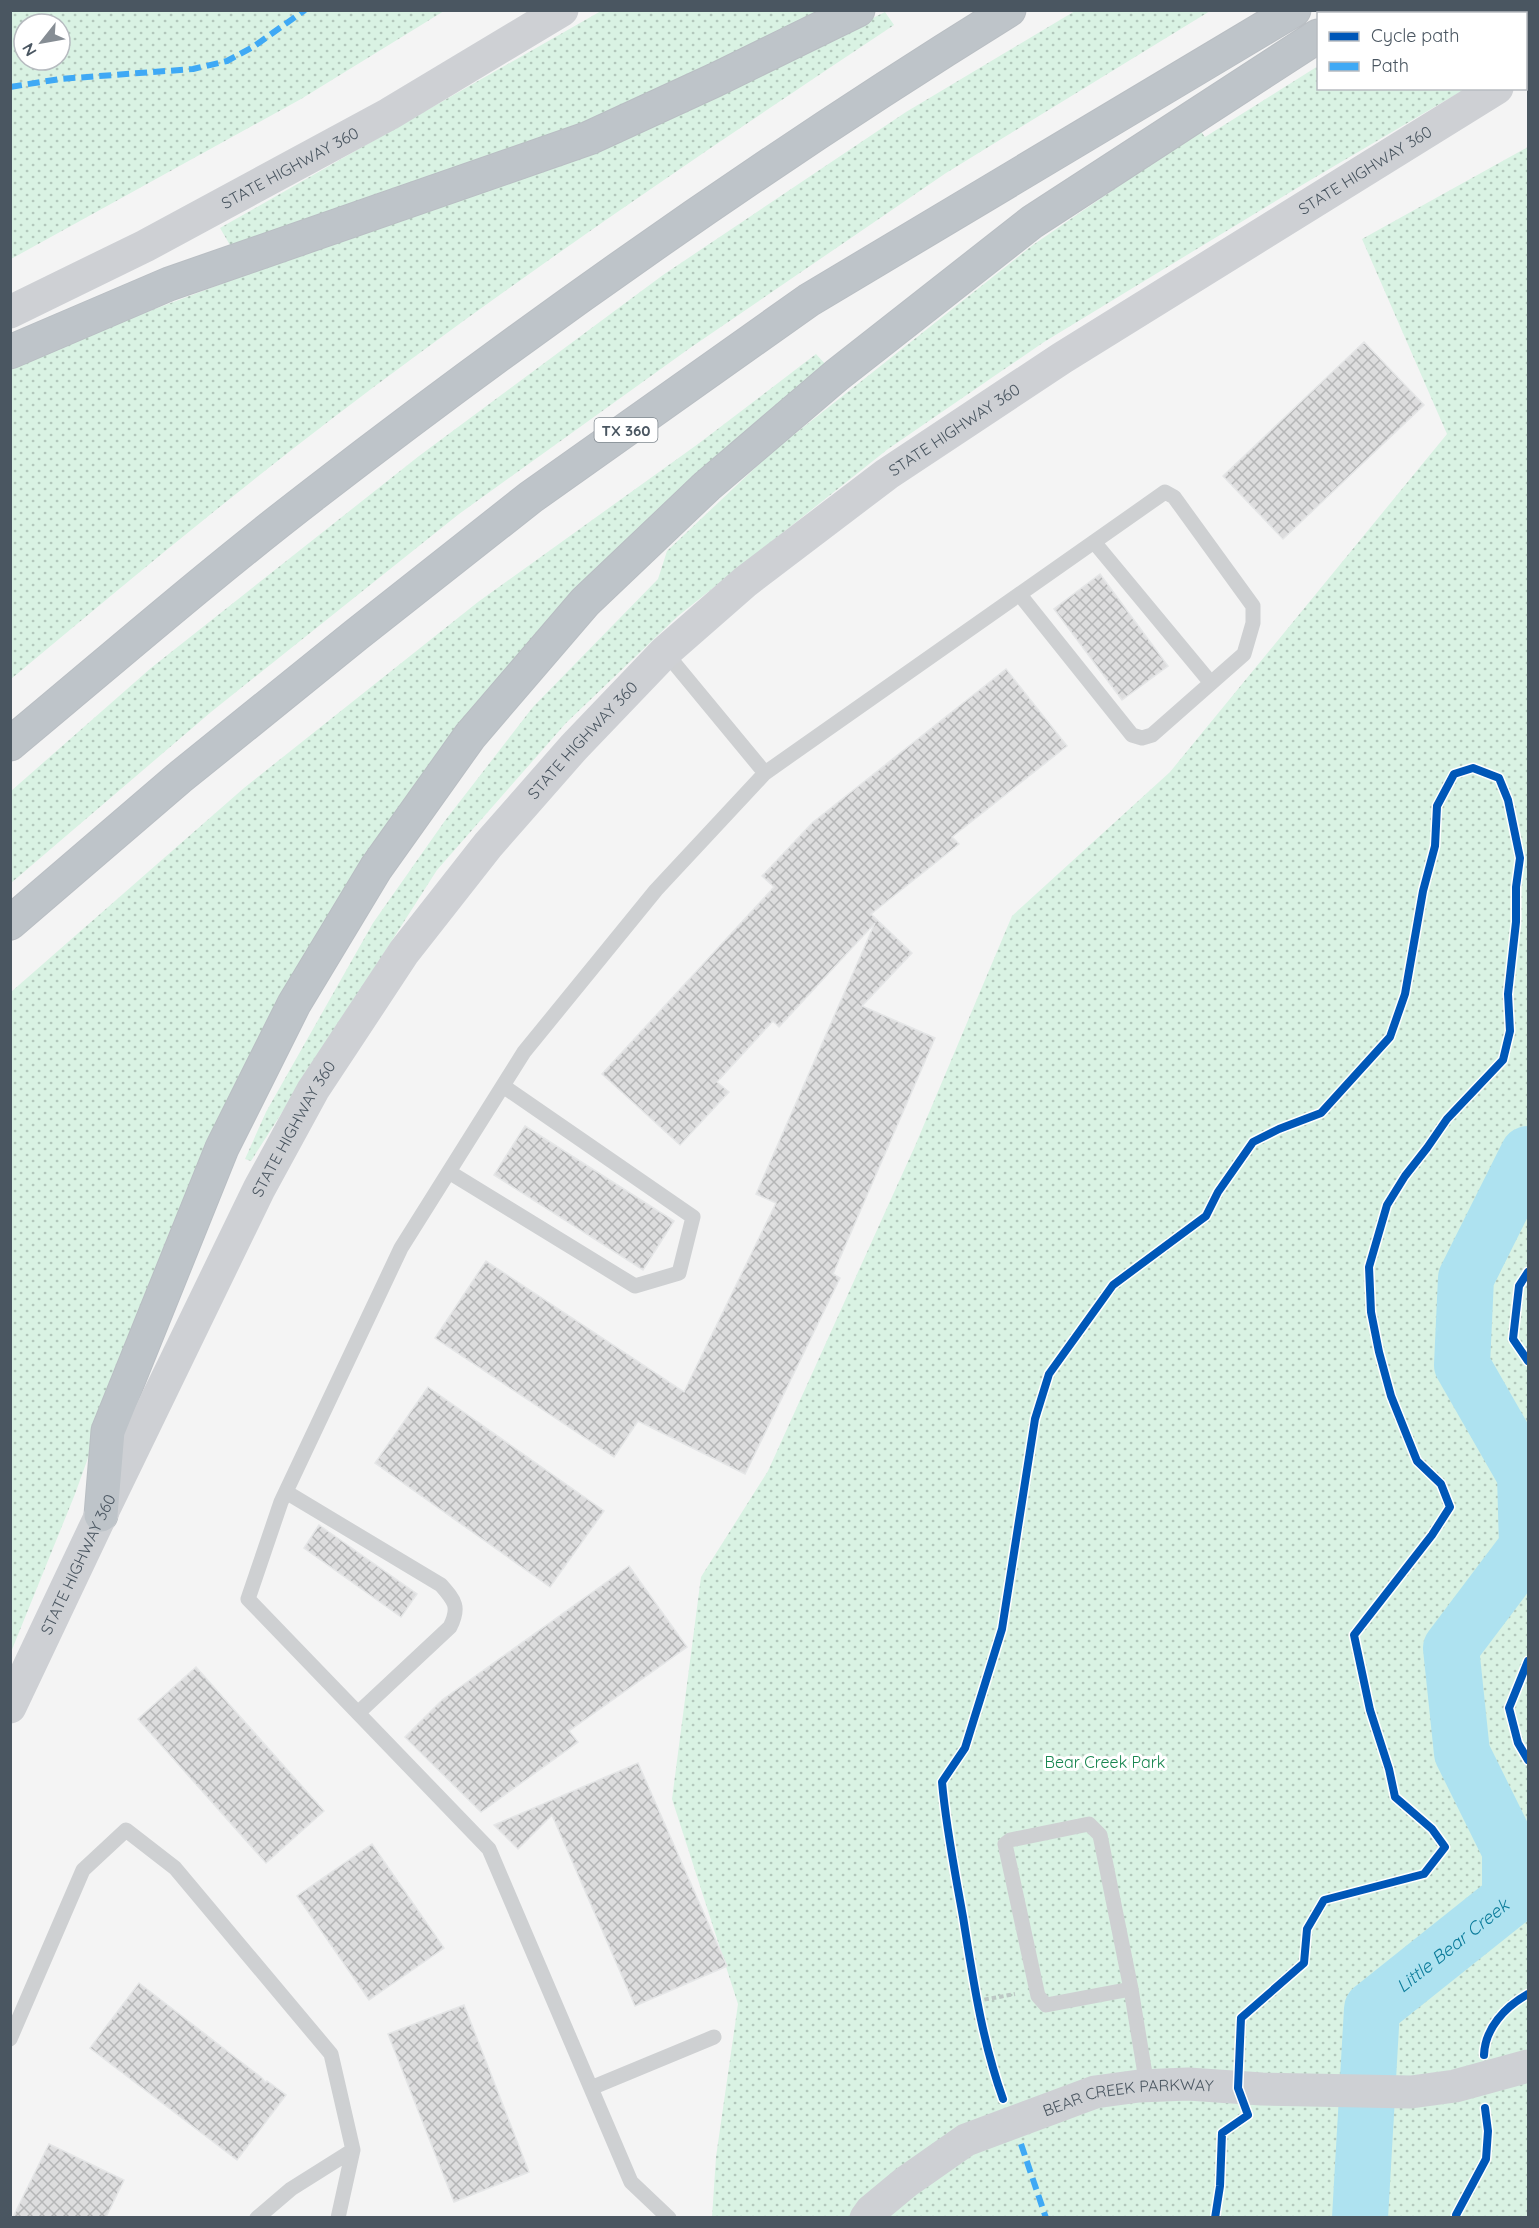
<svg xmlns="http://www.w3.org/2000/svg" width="1539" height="2228" viewBox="0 0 1539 2228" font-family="Quicksand,sans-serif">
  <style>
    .grass { fill: url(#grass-dots); fill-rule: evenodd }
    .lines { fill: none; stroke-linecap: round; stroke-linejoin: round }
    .river { stroke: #aee2f0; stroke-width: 56 }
    .building { fill: url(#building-cross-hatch); stroke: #e5e6e7; stroke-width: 1.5 }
    .highway-casing { stroke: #b9bec3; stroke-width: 35 }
    .path { stroke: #bcc7c4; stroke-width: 4; stroke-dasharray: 4.5 3; stroke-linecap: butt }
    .lane { stroke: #ced0d2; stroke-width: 15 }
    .secondary { stroke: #ced0d4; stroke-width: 33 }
    .highway { stroke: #bec4c9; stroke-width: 33 }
    .quiet { stroke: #3fa9f5; stroke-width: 6; stroke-dasharray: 12 6; stroke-linecap: butt }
    .cycleway-casing { stroke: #fff; stroke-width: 11 }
    .cycleway { stroke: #0057b8; stroke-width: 8 }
    .labels { text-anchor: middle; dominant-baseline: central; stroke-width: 6; stroke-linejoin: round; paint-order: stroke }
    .shield { fill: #fff; stroke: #808990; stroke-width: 1.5 }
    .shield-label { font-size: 15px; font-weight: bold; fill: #4a5661 }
    .street-label { font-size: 16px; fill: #4a5661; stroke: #fff }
    .park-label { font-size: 16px; fill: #17864f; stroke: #fff }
    .water-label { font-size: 18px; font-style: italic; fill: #0c7c9b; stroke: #fff }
  </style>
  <defs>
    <pattern id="grass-dots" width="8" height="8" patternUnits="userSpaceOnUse" patternTransform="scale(1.5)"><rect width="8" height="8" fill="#d9f2e3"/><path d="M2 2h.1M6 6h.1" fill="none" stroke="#b2c7bb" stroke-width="1.8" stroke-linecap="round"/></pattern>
    <pattern id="building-cross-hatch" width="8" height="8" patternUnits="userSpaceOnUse" patternTransform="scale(1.5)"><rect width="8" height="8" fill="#ddddde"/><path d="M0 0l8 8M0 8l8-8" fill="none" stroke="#b5b6b7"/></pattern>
  </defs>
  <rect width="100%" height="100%" fill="#f4f4f4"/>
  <!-- grass -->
  <path class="grass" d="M11,10H444V11L301,99L11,259ZM24,24H60V60H24Z
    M601,11H821L649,95L563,131L230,245L220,228Z
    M1075,11H1210L946,173L690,348L459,514L211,712L11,883V791L151,668L419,456L663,275L906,112Z
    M1408,11H1528V51L1526,53V14L1403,13Z
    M885,12L894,25C733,132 573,240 417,355C277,457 144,568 11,679V369L96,331L301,254L510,183L634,136Z
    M1318,66V88L1465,89L1297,188L1044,342L888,449L678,616L566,723L437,870L251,1161L245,1159L266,1112L373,923L444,822L533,707L658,579L667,551L772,452L1033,245L1200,130L1205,137Z
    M1528,147V2217H712L716,2157L738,2004L672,1799L701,1577L768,1471L915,1146L1012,916L1170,772L1447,434L1362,239Z
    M816,354L827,366L553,618L225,1110L169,1233L75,1494L11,1652V992L244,788L478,602L698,444Z"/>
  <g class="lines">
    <!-- river -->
    <path class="river" id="s1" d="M1360,2218L1372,2009L1510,1899V1850L1462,1753L1451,1648L1527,1547L1525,1475L1462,1365L1466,1278L1528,1154"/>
  </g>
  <!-- building -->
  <path class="building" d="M1364,342L1424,405L1283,539L1223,476Z
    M1100,574L1168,666L1122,700L1054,609Z
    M1006,669L1067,746L952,837L959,844L871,914L912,953L862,1006L935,1038L833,1274L840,1278L745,1474L638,1421L614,1457L435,1338L486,1261L684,1392L776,1203L756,1194L875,923L779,1027L773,1021L717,1082L729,1092L680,1145L602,1074L774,887L762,876L812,823Z
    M525,1126L674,1221L643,1270L494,1175Z
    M428,1387L604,1511L550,1587L375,1463Z
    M319,1525L417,1594L401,1617L304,1548Z
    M629,1566L687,1647L569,1731L578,1742L481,1812L405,1737L442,1700Z
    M196,1667L324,1811L266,1863L138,1719Z
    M638,1763L727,1966L635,2006L552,1815L518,1849L494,1825Z
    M372,1844L444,1948L369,2000L297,1896Z
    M139,1983L262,2078L265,2082L267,2081L286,2095L237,2160L90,2048Z
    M464,2005L529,2172L454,2202L388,2034Z
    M49,2144L124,2180L106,2217H13Z"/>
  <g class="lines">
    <!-- highway casing -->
    <g class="highway-casing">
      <path id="highway" d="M1353,14L1357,10
        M10,352L169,284L589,138L715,80L858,10
        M10,744C111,660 210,574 314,494C537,322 769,159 1009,10
        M10,923L179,778L356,635L531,497L809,300L1294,10
        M101,1515L108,1431L222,1148L294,1004L376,868L470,736L585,602L707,486L837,375L1032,222L1318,36"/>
    </g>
    <!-- path -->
    <path class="path" d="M977,2001L1015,1994
      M1455,2218L1456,2215"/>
    <!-- lane -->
    <path class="lane" d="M1094,542L1211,683
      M665,652L765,773
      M449,1172L635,1286L679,1273L693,1217L503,1086
      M286,1492L441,1585C455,1601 460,1607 450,1627L358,1713
      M1131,1989L1046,2005L1038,1996L1005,1844L1010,1840L1089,1824L1100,1835L1131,1989L1147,2086
      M10,2039L83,1870L126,1830L175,1868L331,2054L353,2150L338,2218
      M591,2088L714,2037
      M257,2218L291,2189L353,2150
      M669,2218L631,2182L489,1849L248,1599L281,1502L401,1248L524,1052L656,890L765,773L1165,492L1174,497L1253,606V623L1244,654L1152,735L1142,738L1132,735L1020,595"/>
    <!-- secondary -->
    <g class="secondary">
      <path d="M1526,71L1528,69"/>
      <path id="s2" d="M10,312L145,246L389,114L562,10"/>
      <path id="s3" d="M10,1707L101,1515L259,1189L313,1090L404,952L488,845L574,747L665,652L745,582L887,474L1062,358L1497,88"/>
      <path id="s4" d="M866,2218L871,2211L906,2182L966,2140L1095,2092L1139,2086L1188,2084L1262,2089L1411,2092L1455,2086L1528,2066"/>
    </g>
    <!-- highway -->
    <use href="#highway" class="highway"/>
    <!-- quiet -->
    <path class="quiet" d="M10,87L60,79L193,69L227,61L253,47L305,10
      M1021,2144L1046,2218"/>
    <!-- cycleway casing -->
    <g class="cycleway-casing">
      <path id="cycleway" d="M1528,1272L1519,1286L1513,1339L1528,1361
        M1528,1661L1509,1708L1518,1743L1528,1760
        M1484,2055C1485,2028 1505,2007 1528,1994
        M1003,2099C982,2041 973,1979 963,1917C955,1872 946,1828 942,1782L965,1748L1002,1629L1035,1419L1049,1374L1113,1285L1206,1216L1218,1192L1253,1142L1279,1129L1321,1113L1390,1037L1405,994L1423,891L1435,846L1437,806L1454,774L1473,768L1499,778L1508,800L1520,858L1516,887V922L1508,994L1510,1031L1503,1060L1447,1119L1427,1148L1405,1176L1387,1205L1369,1267L1371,1312L1379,1352L1391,1396L1417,1461L1441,1484L1450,1507L1432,1535L1354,1635L1370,1710L1389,1769L1395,1797L1432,1829L1445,1847L1424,1874L1324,1900L1307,1929L1304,1963L1241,2018L1238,2088L1248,2115L1222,2133L1220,2186L1215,2218
        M1457,2218L1456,2215L1486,2159L1488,2131L1485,2108"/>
    </g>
    <!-- cycleway -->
    <use href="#cycleway" class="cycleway"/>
  </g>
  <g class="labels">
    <!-- shield labels -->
    <rect class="shield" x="594.5" y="418" width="63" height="24" rx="4.5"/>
    <g class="shield-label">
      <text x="626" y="430">TX 360</text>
    </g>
    <!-- street labels -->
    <g class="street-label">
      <text stroke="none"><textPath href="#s2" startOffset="315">STATE HIGHWAY 360</textPath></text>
      <text stroke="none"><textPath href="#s3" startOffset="2102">STATE HIGHWAY 360</textPath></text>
      <text stroke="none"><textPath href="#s3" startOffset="1616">STATE HIGHWAY 360</textPath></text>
      <text stroke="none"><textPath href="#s3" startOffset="1130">STATE HIGHWAY 360</textPath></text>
      <text stroke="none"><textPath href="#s3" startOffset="644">STATE HIGHWAY 360</textPath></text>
      <text stroke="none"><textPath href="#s3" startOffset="158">STATE HIGHWAY 360</textPath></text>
      <text stroke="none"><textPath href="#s4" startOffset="297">BEAR CREEK PARKWAY</textPath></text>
    </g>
    <!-- park labels -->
    <g class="park-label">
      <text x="1105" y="1762">Bear Creek Park</text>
    </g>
    <!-- water labels -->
    <g class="water-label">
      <text stroke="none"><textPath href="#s1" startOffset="312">Little Bear Creek</textPath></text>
    </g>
  </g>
  <!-- border -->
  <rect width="1539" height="2228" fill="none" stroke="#4a5661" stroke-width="24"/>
  <!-- legend -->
  <rect x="1317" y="12" width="210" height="78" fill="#ffffff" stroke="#b7bbc0" stroke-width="1.5"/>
  <rect x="1329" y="32" width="30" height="9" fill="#0057b8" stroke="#b7bbc0" stroke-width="1.5"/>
  <text x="1371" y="42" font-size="18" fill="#4a5661">Cycle path</text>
  <rect x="1329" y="62" width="30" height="9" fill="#3fa9f5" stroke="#b7bbc0" stroke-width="1.5"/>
  <text x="1371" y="72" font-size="18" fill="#4a5661">Path</text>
  <!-- north arrow -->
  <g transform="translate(42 42) rotate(239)"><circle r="28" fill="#ffffff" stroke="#b7bbc0" stroke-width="1.5"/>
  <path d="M0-4.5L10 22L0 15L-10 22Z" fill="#868d94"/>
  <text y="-9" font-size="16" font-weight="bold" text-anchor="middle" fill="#4a5661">N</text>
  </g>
</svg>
